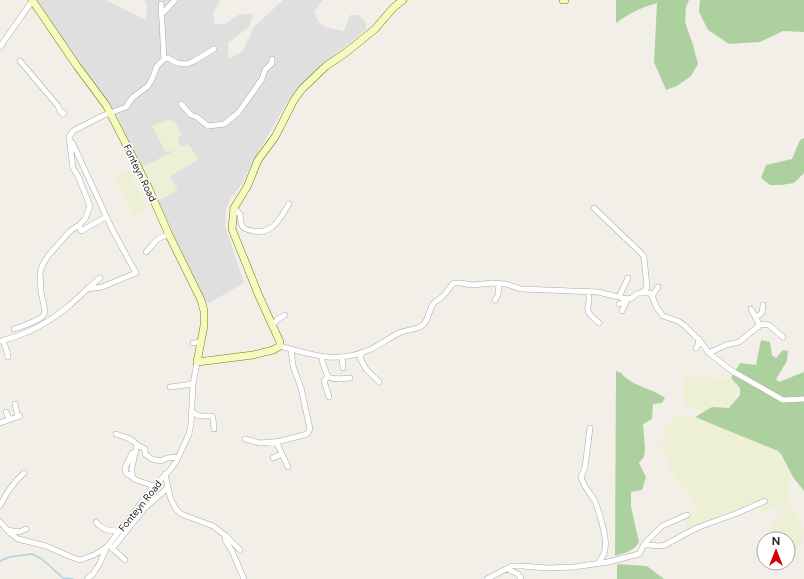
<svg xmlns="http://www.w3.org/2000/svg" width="804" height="579" viewBox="0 0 804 579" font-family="Figtree,sans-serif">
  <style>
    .residential { fill: #e0dfdf }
    .farmland { fill: #eef0d5 }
    .forest { fill: #add19e }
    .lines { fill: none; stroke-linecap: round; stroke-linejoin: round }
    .stream { stroke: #aad3df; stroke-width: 1.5 }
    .street-casing { stroke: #a9a9a9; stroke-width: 6 }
    .secondary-casing { stroke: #707d05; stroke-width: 8 }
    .street { stroke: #fff; stroke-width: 5 }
    .secondary { stroke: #f7fabf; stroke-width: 7 }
    .labels { text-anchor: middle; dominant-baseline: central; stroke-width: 3; stroke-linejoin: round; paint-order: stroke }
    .street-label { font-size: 10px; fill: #222; stroke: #fff }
  </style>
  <rect width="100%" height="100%" fill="#f2efe9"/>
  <!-- residential -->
  <path class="residential" d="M37,0H106L146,20L147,6L145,0H220L213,13L215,24H225L238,15L253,13L249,27L228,43V59L243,51L254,27L283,0H323L314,11L318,21L325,27L344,31L350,15H358L366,22V29L330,59L289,99L255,158L240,187L230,199L226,210L225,225L244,283L207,304L168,225L117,116L73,54Z"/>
  <!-- farmland -->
  <path class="farmland" d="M168,120L174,121L182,134L177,138L181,147L188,144L198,159L170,177L178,190L159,200L143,167L180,148L166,153L152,126Z
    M128,169L149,211L133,215L114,176Z
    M681,373L740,382L732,405L721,410L702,411L691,409L685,405Z
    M677,413L734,431L779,453L790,475L789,506L802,523L804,532L801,545L794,550L791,547L788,545V539H775L773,538L768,530L779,514V509L774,508L764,510L740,508L718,518L689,530L683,520L697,506L671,472L667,459L658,444L669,442L663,431Z"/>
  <!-- forest -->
  <path class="forest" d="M616,0H689L686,7L685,22L693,45L698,64L691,76L677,86L666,90L654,62L657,3C642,7 628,14 616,23Z
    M700,0H804V32L783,31L760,42L729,44L708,30L699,12Z
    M804,138V173L794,183L781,185H770L761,178L766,165L792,159L800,140Z
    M761,340L770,342L772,355L776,358L783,350L788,351L787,361L776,379L779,382L804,372V491L793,477L781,454L778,451L695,417L712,407L729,408L740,395V388L731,378L740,363L756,365Z
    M616,371C623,373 621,374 626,378C638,388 654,389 665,398L662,403L653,404L652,419L643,424L645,449L644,457L639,463L646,477L642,490L631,492V507L639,542C635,551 624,553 615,556Z
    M617,564L647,566L664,579H617Z"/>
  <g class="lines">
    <!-- stream -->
    <path class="stream" d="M0,561L9,557L32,554L42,559L63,578L73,579"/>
    <!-- street casing -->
    <g class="street-casing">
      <path id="street" d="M161,4L164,59
        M161,15L175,0
        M0,47L32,1
        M20,61L58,106L60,111L63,114L64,113
        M181,104L191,115L197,117L208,126L224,124L238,113L262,79L265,70L272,63V59
        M72,142L113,231L136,273L102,287L87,289
        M234,208L240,214C242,226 239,228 253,231C273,235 280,218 289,204
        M594,208L642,254L644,257L647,287L645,290L641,293
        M79,225L81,231L106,217
        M146,252C155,244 154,238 169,235
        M587,291C592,300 587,302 588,311C589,315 596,320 599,323
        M652,296L658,287
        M619,297L628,278
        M495,300L498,295L499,284
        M619,304L626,302L627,300
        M751,309L758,322V327
        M622,311L626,302
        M756,317L762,313L763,305
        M272,326L278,319L285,315
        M14,329L23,326L39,319L43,316L45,311L41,292L40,272L43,264L48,256L70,231L79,225L85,219L90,206L78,176L73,168L69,137L73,131L102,116L126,107L132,98L148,86L152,79L157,66L164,59L168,58L177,63L187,64L194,61L214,49
        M4,340C28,334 51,321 70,305C80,296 90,286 100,278
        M2,341C6,345 7,351 8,357
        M193,343L201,342
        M280,346C312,355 336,364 369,350C380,345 389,338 399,333C407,329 417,331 424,324C429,318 429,310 433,304C435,301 439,300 442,297C447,292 449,287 454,283H461L472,285L492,283L506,284L521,289L598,292L627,299L632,298L638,293H650L652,296L657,308L663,316L678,321L685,326L701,342L709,353L732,371L783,400L804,399
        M696,348L698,345L699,339
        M362,352L360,358L366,369L379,382
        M709,353L726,345L739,342L761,324L769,325L783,337
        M322,357V361L328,377C335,380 342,379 350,378
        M342,357L343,368
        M328,377L324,381L329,397
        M170,387L193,384
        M15,404L18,417
        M6,412L9,419
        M192,412L199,416H212L213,419L214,429
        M0,423L20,416
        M590,428L585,467L581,477C583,486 590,493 595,501C597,506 598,511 600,516C604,532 611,550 598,563
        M116,434C123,437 133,438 137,445L132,467V477L136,480L154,486
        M245,439L260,443L281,441L307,434L310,429L301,388L293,366L291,349
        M276,441L288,467
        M137,445L145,449V454L152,459L161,461L167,458L178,457
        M273,458L281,454
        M165,474L170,497L176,509L181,514L213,526L226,536L240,550
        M132,477L126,473L125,468L132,453
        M0,506C6,493 14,482 24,473
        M0,522L10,533L18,539L46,546L71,557L80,560L94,555L105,548
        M96,522C102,530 110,531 120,531
        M7,530L19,532L26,529
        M226,536L225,540L232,551L244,579
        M645,543L649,545L660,546L665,545L685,534L699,527L735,514L765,501
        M111,547L125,560
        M112,549L144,509L164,491L168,487
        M507,569L518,574L521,579
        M87,579L93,574L100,563L106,548L132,515L153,487L170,470L176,462L189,434L191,424L193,384L197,362
        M487,579L512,566H522L547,568L574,567L608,562L639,554L645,543L662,526L687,515"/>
    </g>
    <!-- secondary casing -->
    <g class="secondary-casing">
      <path id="secondary" d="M32,0L77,66L106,105L148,187L169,235L201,300L204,311V326L197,362L253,355L273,350L280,346V342L259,296L232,229L234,208L247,187L258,160L275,137L294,100L302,89L326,66L344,54L375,29L393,8L403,0
        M563,0H565"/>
    </g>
    <!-- street -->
    <use href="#street" class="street"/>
    <!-- secondary -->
    <use href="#secondary" class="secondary"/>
  </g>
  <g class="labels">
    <!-- street labels -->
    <g class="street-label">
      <text transform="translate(140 173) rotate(64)">Fonteyn Road</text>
      <text transform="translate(140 506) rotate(-51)">Fonteyn Road</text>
    </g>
  </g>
  <!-- north arrow -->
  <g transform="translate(776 551)"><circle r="19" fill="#ffffff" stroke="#a7a7a7"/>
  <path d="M0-3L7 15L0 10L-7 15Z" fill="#d40000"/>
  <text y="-6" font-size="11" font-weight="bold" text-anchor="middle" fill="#222222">N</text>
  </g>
</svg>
